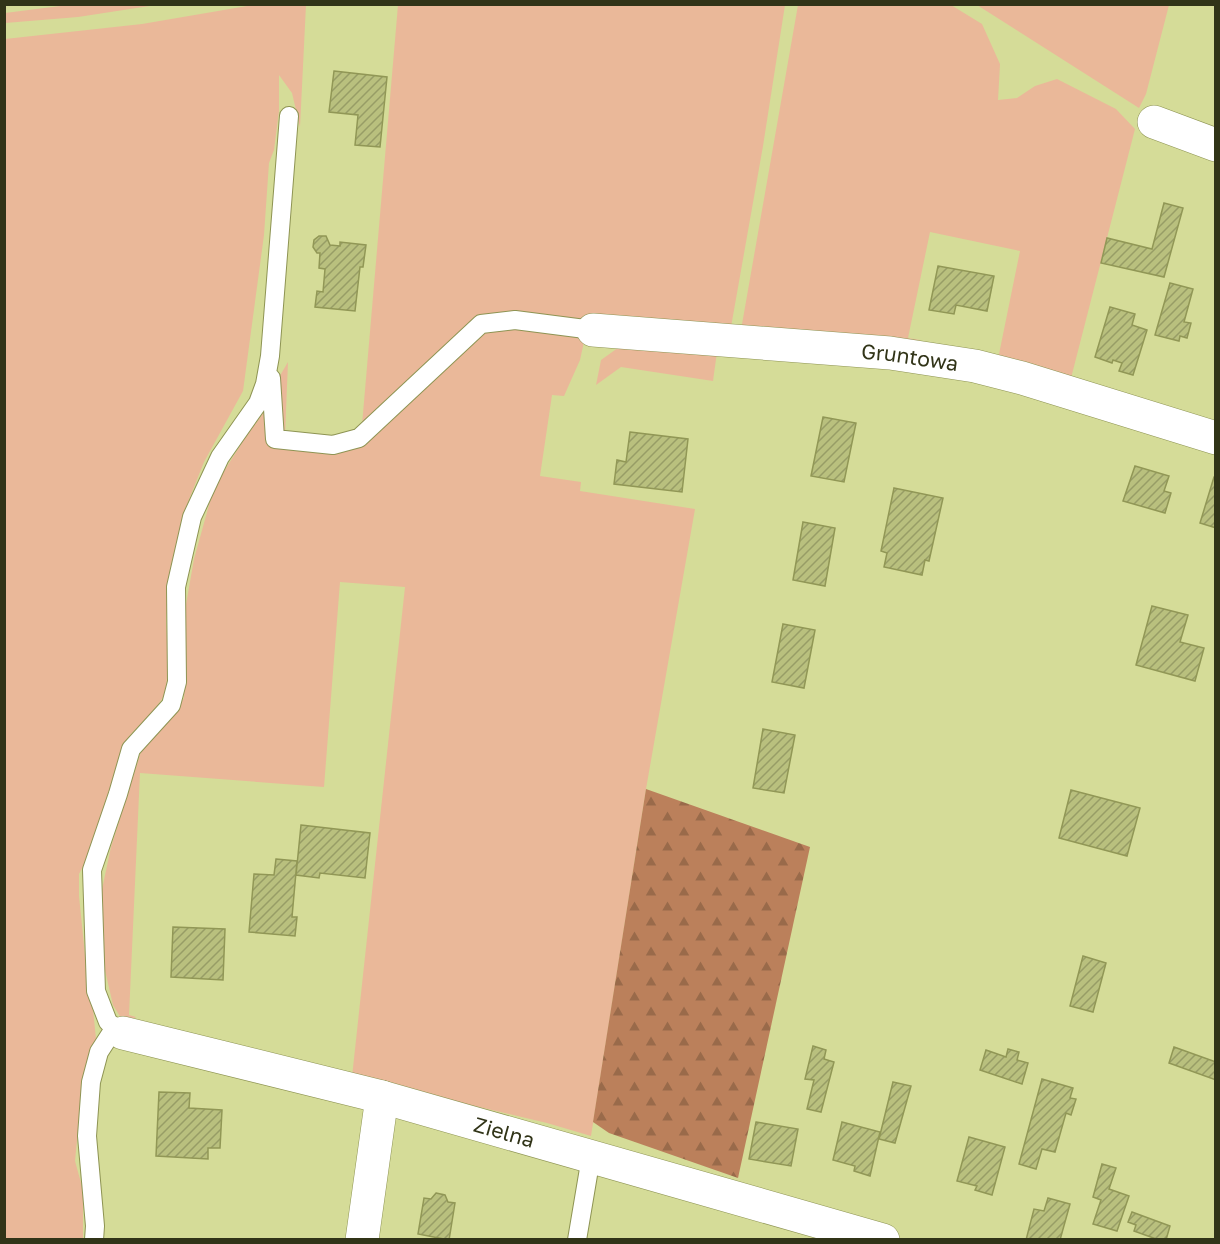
<svg xmlns="http://www.w3.org/2000/svg" width="1220" height="1244" viewBox="0 0 1220 1244" font-family="'Golos Text',sans-serif">
  <style>
    .grass { fill: #eab899 }
    .forest { fill: url(#forest-firs) }
    .building { fill: url(#building-hatch); stroke: #919756; stroke-width: 1.5 }
    .lines { fill: none; stroke-linecap: round; stroke-linejoin: round }
    .lane-casing { stroke: #8e9453; stroke-width: 20 }
    .street-casing { stroke: #8e9453; stroke-width: 34 }
    .lane { stroke: #fff; stroke-width: 18 }
    .street { stroke: #fff; stroke-width: 33 }
    .labels { text-anchor: middle; dominant-baseline: central; stroke-width: 5; stroke-linejoin: round; paint-order: stroke }
    .street-label { font-size: 21px; fill: #313418; stroke: #e2e9a5 }
  </style>
  <defs>
    <pattern id="forest-firs" width="22" height="20" patternUnits="userSpaceOnUse" patternTransform="scale(1.5)"><rect width="22" height="20" fill="#bb805b"/><path d="M5 1l3.5 6h-7zM16 11l3.5 6h-7z" fill="#996a4a"/></pattern>
    <pattern id="building-hatch" width="6" height="6" patternUnits="userSpaceOnUse" patternTransform="scale(1.5)"><rect width="6" height="6" fill="#b9c07e"/><path d="M-1 1l2-2M0 6l6-6M5 7l2-2" fill="none" stroke="#979d66"/></pattern>
  </defs>
  <rect width="100%" height="100%" fill="#d5dc98"/>
  <!-- grass -->
  <path class="grass" d="M68,5V4L156,5L78,17L5,23V13Z
    M253,5H306L300,127L292,93L279,75V111L274,150L269,163L264,235L243,391L204,462L188,502L171,565L166,620L168,658L166,693L153,712L130,735L115,773L93,847L79,874V896L89,995L93,1009L96,1039L81,1099L75,1161L83,1190V1239L5,1240V39L142,24Z
    M398,5H785L763,146L731,327L589,319L580,360L564,396L552,395L540,476L581,482L580,491L695,509L646,789L591,1136L547,1123L352,1077L405,587L340,582L324,787L140,773L129,1015L136,1017L127,1023L121,1018L113,1005L104,966L101,894L111,847L143,745L168,720L184,698L185,671L183,645L185,610L194,559L214,487L245,438L269,405L278,379L288,362L285,435L346,439L362,425Z
    M798,5H951L982,24L1000,64L998,100L1017,98L1035,86L1057,79L1116,109L1135,129L1070,382L998,359L1020,251L930,232L908,338L920,340L919,347L741,330Z
    M977,5H1169L1146,94L1139,108Z
    M622,345L717,352L713,381L621,367L596,385L601,360Z"/>
  <!-- forest -->
  <path class="forest" d="M646,789L810,847L738,1178L609,1133L593,1122Z"/>
  <!-- building -->
  <path class="building" d="M334,71L387,77L380,147L355,145L358,115L329,112Z
    M1164,203L1183,208L1164,277L1101,263L1107,238L1152,249Z
    M319,236H326L330,245L340,246V242L366,245L363,267H360L355,311L315,307L317,291L323,292L325,269L319,268L320,253H317L313,247L314,240Z
    M938,266L994,276L987,311L956,305L954,314L929,310Z
    M1170,283L1193,289L1184,322L1191,323L1187,338L1180,336L1179,341L1155,335Z
    M1110,307L1135,314L1132,325L1147,330L1133,375L1119,371L1122,363L1113,360L1112,363L1095,357Z
    M823,417L856,423L844,482L811,476Z
    M630,432L688,439L682,492L614,484L617,460L626,462Z
    M1135,466L1169,476L1164,491L1171,493L1165,513L1123,501Z
    M1214,477H1216V528L1200,523Z
    M894,488L943,498L929,561L925,560L922,575L884,567L887,553L881,551Z
    M803,522L835,528L825,586L793,580Z
    M1152,606L1188,615L1180,642L1204,648L1195,681L1136,665Z
    M783,624L815,630L804,688L772,682Z
    M763,729L795,735L784,793L753,788Z
    M1071,790L1140,808L1127,856L1059,838Z
    M301,825L370,833L365,878L320,873L319,878L296,875Z
    M276,859L297,861L292,917H297L295,936L249,932L254,874L274,875Z
    M173,927L225,929L223,980L171,977Z
    M1083,956L1106,963L1093,1012L1070,1006Z
    M813,1046L826,1050L824,1059L834,1062L821,1112L807,1109L814,1080L805,1079Z
    M1174,1047L1216,1062V1080L1169,1063Z
    M1008,1049L1019,1052L1017,1060L1028,1063L1022,1084L980,1070L986,1050L1006,1057Z
    M1042,1079L1073,1088L1070,1098L1076,1099L1071,1115L1066,1113L1055,1152L1042,1149L1036,1169L1019,1164Z
    M893,1082L911,1086L895,1143L879,1139Z
    M159,1092L190,1093L189,1108L222,1110L220,1148H208V1159L156,1156Z
    M756,1122L798,1129L791,1166L749,1159Z
    M842,1122L880,1132L870,1176L854,1171L855,1166L833,1160Z
    M969,1137L1005,1147L992,1195L975,1190L977,1186L957,1181Z
    M1102,1164L1116,1168L1109,1189L1129,1196L1117,1231L1093,1224L1101,1200L1093,1197Z
    M436,1193L445,1195L448,1202L455,1203L449,1240L418,1234L424,1198L431,1199Z
    M1048,1198L1070,1204L1060,1240H1026L1034,1209L1044,1211Z
    M1132,1212L1170,1226L1166,1240H1159L1134,1231L1136,1225L1128,1222Z"/>
  <g class="lines">
    <!-- lane casing -->
    <g class="lane-casing">
      <path id="lane" d="M271,378L275,439L333,445L359,438L481,324L515,320L593,330
        M123,1033L108,1022L96,991L92,870L118,794L131,749L171,705L177,682L176,587L192,517L220,457L258,403L265,384L270,356L289,116
        M94,1240L95,1226L87,1136L91,1082L99,1052L110,1035L123,1033
        M577,1240L591,1157"/>
    </g>
    <!-- street casing -->
    <g class="street-casing">
      <g id="street">
        <path d="M1154,122L1216,145"/>
        <path id="s1" d="M593,330L890,353L975,366L1022,378L1216,438"/>
        <path id="s2" d="M123,1033L382,1097L883,1240"/>
        <path d="M362,1240L382,1097"/>
      </g>
    </g>
    <!-- lane -->
    <use href="#lane" class="lane"/>
    <!-- street -->
    <use href="#street" class="street"/>
  </g>
  <g class="labels">
    <!-- street labels -->
    <g class="street-label">
      <text stroke="none"><textPath href="#s1" startOffset="318">Gruntowa</textPath></text>
      <text stroke="none"><textPath href="#s2" startOffset="394">Zielna</textPath></text>
    </g>
  </g>
  <!-- border -->
  <rect width="1220" height="1244" fill="none" stroke="#313418" stroke-width="12"/>
</svg>
